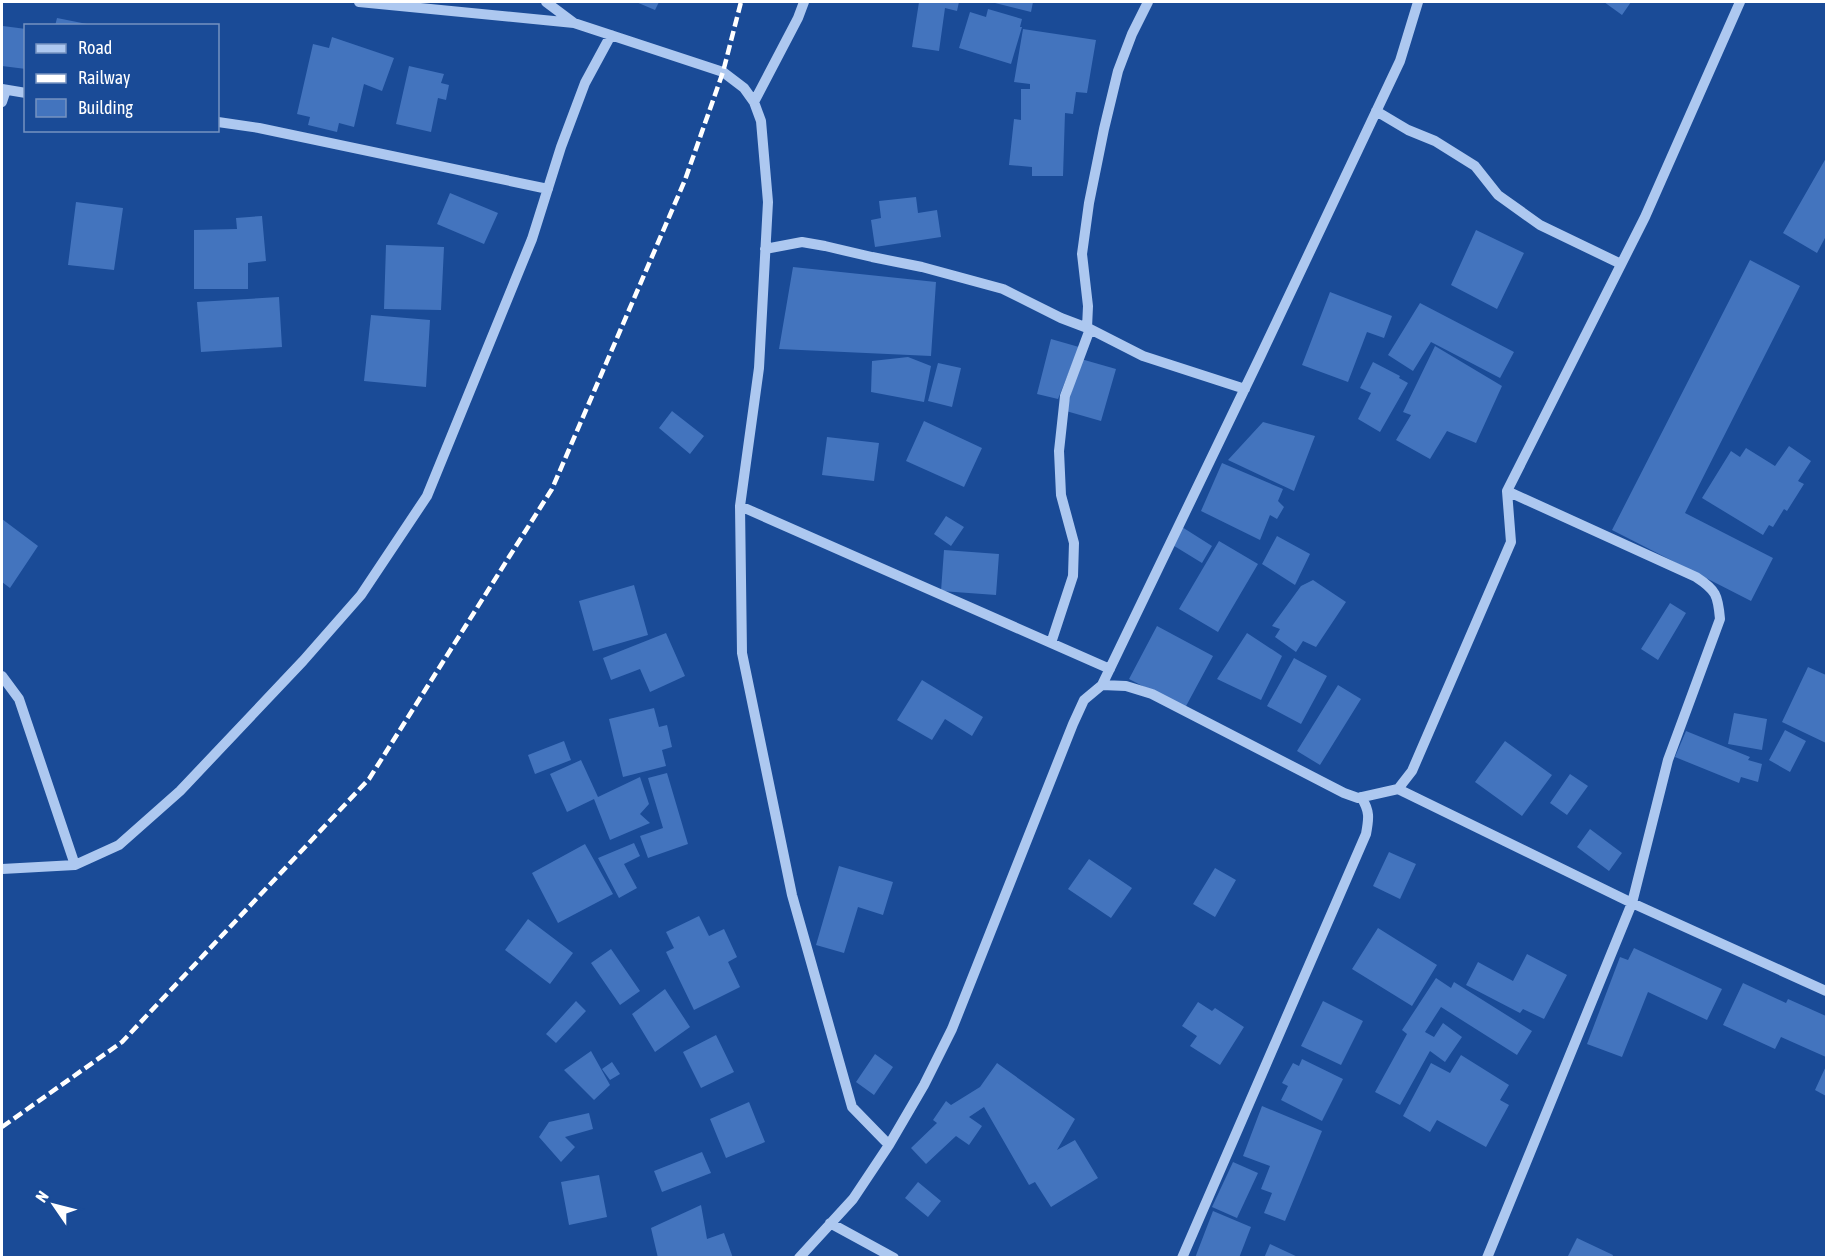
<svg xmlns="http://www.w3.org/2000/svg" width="1828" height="1259" viewBox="0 0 1828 1259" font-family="'Asap Condensed',sans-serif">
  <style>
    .building { fill: #4374be }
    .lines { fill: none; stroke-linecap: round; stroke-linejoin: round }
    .minor { stroke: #adc8f0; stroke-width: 10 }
    .rail { stroke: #fff; stroke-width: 4.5; stroke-dasharray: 10 4.5; stroke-linecap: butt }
  </style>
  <rect width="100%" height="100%" fill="#1a4b97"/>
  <!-- building -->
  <path class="building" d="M636,2H659L655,10Z
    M919,2H959L957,11L945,8L939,51L912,47Z
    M991,2H1033L1031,12Z
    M1604,2H1631L1622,15Z
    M988,9L1022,19L1020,27H1022L1011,64L959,48L970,12L986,17Z
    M57,18L87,24V26H55Z
    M3,26L26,29V69L2,66Z
    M1023,29L1096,40L1087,93L1076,92L1073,114L1065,113L1063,176H1032V167L1009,165L1014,119L1021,120V89H1030V84L1014,82Z
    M332,37L394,58L382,91L364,84L354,127L339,123L337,132L308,125L310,117L297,114L313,44L329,48Z
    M409,66L444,74L441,83L449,85L446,100L438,98L431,132L396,124Z
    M1826,158V236L1817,253L1783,233Z
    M450,193L498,213L484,244L437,224Z
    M916,197L918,213L937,210L941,237L875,247L871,220L881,218L879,201Z
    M76,202L123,208L114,270L68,265Z
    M262,216L266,261L248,263V289H194V230L237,229L236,218Z
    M1476,230L1524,253L1497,309L1451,285Z
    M386,245L444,247L441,310L384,309Z
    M1750,260L1800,286L1685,513L1773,558L1751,601L1612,530Z
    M793,267L936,282L931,356L779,349Z
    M1330,292L1392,316L1384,338L1367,332L1348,382L1302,365Z
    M279,297L282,347L201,352L197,302Z
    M1420,303L1514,352L1500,378L1431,342L1413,371L1388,355Z
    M371,315L430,320L426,387L364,381Z
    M1051,339L1079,347L1058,399L1037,394Z
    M1435,346L1502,386L1476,443L1447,431L1430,459L1396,440L1411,415L1403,412Z
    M908,357L931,366L924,402L871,392L872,361Z
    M1081,359L1116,369L1101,421L1066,411Z
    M1373,362L1400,376L1399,378L1408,383L1380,432L1358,419L1371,393L1360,388Z
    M938,363L961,368L952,407L928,401Z
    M672,411L704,436L690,454L659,428Z
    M924,421L982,448L964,487L906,461Z
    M1263,422L1315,436L1294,491L1228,460Z
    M827,437L879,443L874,481L822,475Z
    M1789,446L1811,461L1798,481L1804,484L1787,511L1784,509L1773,527L1769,525L1763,535L1702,498L1731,451L1740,457L1746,448L1775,466Z
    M1222,463L1283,489L1278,501L1284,507L1277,519L1270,515L1260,540L1201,511Z
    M946,516L964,527L951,546L934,534Z
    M2,519L38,546L10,588L2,582Z
    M1182,527L1212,546L1202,563L1171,544Z
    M1277,536L1310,554L1295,585L1262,564Z
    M1219,541L1258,564L1218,632L1179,609Z
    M944,550L999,554L996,595L941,591Z
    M1313,580L1346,602L1316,647L1303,641L1296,652L1275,637L1280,629L1272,626L1301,586Z
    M634,585L648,635L593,651L579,601Z
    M1670,603L1686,613L1658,660L1641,649Z
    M1157,626L1213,656L1185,708L1129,679Z
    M666,633L685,676L650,692L640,669L611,680L603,658Z
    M1247,633L1282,656L1261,700L1217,679Z
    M1294,658L1327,676L1301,724L1267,706Z
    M1808,667L1826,675V743L1782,722Z
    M922,680L983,717L972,736L945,719L932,740L897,720Z
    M1338,685L1361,699L1320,765L1297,751Z
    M654,708L659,727L667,725L672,747L662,750L666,766L623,777L609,719Z
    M1734,713L1767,719L1762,750L1728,744Z
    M1785,730L1806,741L1790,772L1769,760Z
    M1686,731L1750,757L1748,760L1762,764L1758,782L1741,777L1739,783L1675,757Z
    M564,741L571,760L535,774L528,755Z
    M1505,741L1552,775L1522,816L1475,782Z
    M581,760L598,797L640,777L649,804L640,814L650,823L610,840L594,799L567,812L550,774Z
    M667,773L688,844L648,858L640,836L663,828L648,778Z
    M1570,774L1588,786L1567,815L1550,803Z
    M1590,829L1622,853L1609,871L1577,847Z
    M634,843L640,856L624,864L637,888L619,898L598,858Z
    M585,844L613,894L558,923L532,873Z
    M1389,852L1416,864L1400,899L1373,886Z
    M1089,859L1132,888L1111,918L1068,889Z
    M839,866L893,882L883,915L858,907L844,953L816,945Z
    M1215,868L1236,880L1215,917L1193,904Z
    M699,916L709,936L724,929L737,957L728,962L740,987L694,1010L666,952L674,948L666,932Z
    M528,919L573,953L550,984L505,950Z
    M1378,928L1437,965L1412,1006L1352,969Z
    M1634,948L1722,989L1707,1020L1648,992L1622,1057L1587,1044L1620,957L1628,960Z
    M611,949L640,991L620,1005L591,963Z
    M1527,954L1567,975L1544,1019L1523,1009L1520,1013L1466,985L1478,962L1513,981Z
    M1436,978L1451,988L1454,982L1532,1031L1517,1055L1441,1007L1425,1032L1434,1037L1443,1023L1462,1037L1445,1062L1430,1051L1400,1105L1375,1092L1407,1034L1402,1030Z
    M1743,983L1786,1003L1788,999L1826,1016V1057L1781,1037L1775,1049L1723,1025Z
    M665,989L690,1027L655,1052L632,1014Z
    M576,1001L586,1011L556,1043L546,1034Z
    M1323,1001L1363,1021L1341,1065L1301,1046Z
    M1198,1002L1212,1011L1215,1008L1244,1027L1220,1065L1190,1046L1197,1036L1182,1026Z
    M716,1035L734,1072L701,1088L683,1052Z
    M591,1051L610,1085L594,1100L564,1070Z
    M875,1054L893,1067L874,1095L856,1082Z
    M1461,1055L1509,1085L1500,1100L1509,1105L1486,1147L1437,1120L1430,1132L1403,1116L1431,1063L1450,1073Z
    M1302,1059L1343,1079L1322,1121L1281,1100L1288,1086L1282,1083L1293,1063L1299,1066Z
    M612,1062L620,1074L610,1080L602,1069Z
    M997,1063L1075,1119L1057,1150L1075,1140L1098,1178L1051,1207L1035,1182L1029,1185L984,1107L969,1117L982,1126L969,1145L956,1136L926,1164L911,1148L937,1123L933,1120L946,1101L951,1105L980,1087Z
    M1826,1066V1096L1815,1090Z
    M749,1102L765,1142L726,1158L710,1119Z
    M1262,1106L1322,1131L1285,1221L1264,1213L1272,1193L1261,1189L1270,1166L1243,1156Z
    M589,1113L593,1129L565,1137L575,1147L561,1162L539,1137L549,1122Z
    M702,1152L711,1173L662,1192L654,1171Z
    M1233,1162L1258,1173L1237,1218L1212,1207Z
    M599,1175L607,1217L569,1225L561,1182Z
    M918,1182L941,1201L928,1217L905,1198Z
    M701,1205L707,1239L724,1233L733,1258H658L651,1228Z
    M1213,1211L1251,1227L1239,1258H1195Z
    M1577,1238L1613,1255L1612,1258H1567Z
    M1270,1244L1300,1258H1264Z"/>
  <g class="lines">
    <!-- minor -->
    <path class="minor" d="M359,2L574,23
      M546,2L574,23L723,72L744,88L754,102L761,121L768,202L759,368L740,506L742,653L792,895L852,1107L889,1145
      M2,89L26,93
      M2,102L6,90
      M754,102L798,18L804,2
      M1376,111L1408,130L1435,141L1475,166L1498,195L1540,225L1621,264
      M218,122L259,128L548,189
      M765,249L802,242L825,246L872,257L922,267L1003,289L1061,318L1090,329L1143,356L1245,389
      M1087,328L1088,306L1082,254L1089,203L1104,129L1118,71L1132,34L1148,2
      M740,506L1110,669
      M1051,643L1073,576L1074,543L1061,495L1059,451L1065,396L1090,329
      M2,676L19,699L75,865
      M1102,685L1260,357L1400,61L1418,2
      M1398,789L1632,903L1826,991
      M2,869L75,865L119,845L180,791L303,661L361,595L427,496L532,239L561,147L585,83L611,35
      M830,1223L894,1258
      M799,1258L853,1199L889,1145L924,1085L952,1029L1073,724L1084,700L1102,685L1126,686L1152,694L1344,793L1358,798L1398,789L1412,771L1511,542L1507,491L1645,217L1740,2
      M1182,1258L1366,834C1369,818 1370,811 1361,797
      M1487,1258L1632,903L1668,760L1720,619C1718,595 1716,590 1696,577L1507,491"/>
    <!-- rail -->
    <path class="rail" d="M2,1127L122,1042L369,779L552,489L685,180L723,72L741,2"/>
  </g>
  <!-- border -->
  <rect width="1828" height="1259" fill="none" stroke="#ffffff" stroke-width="6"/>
  <!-- legend -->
  <rect x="24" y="24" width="195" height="108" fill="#1a4b97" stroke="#7693c1" stroke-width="1.5"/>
  <rect x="36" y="44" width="30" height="9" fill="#adc8f0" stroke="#7693c1" stroke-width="1.5"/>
  <text x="78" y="54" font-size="18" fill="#ffffff">Road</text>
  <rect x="36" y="74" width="30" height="9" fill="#ffffff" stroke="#7693c1" stroke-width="1.5"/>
  <text x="78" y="84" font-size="18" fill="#ffffff">Railway</text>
  <rect x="36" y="99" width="30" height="18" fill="#4374be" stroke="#7693c1" stroke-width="1.5"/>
  <text x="78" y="114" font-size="18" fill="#ffffff">Building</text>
  <!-- north arrow -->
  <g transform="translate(54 1205) rotate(305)" stroke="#1a4b97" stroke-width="4.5" paint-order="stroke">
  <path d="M0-4.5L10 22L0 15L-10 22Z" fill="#ffffff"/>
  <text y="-9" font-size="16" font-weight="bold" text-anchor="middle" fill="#ffffff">N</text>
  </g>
</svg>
